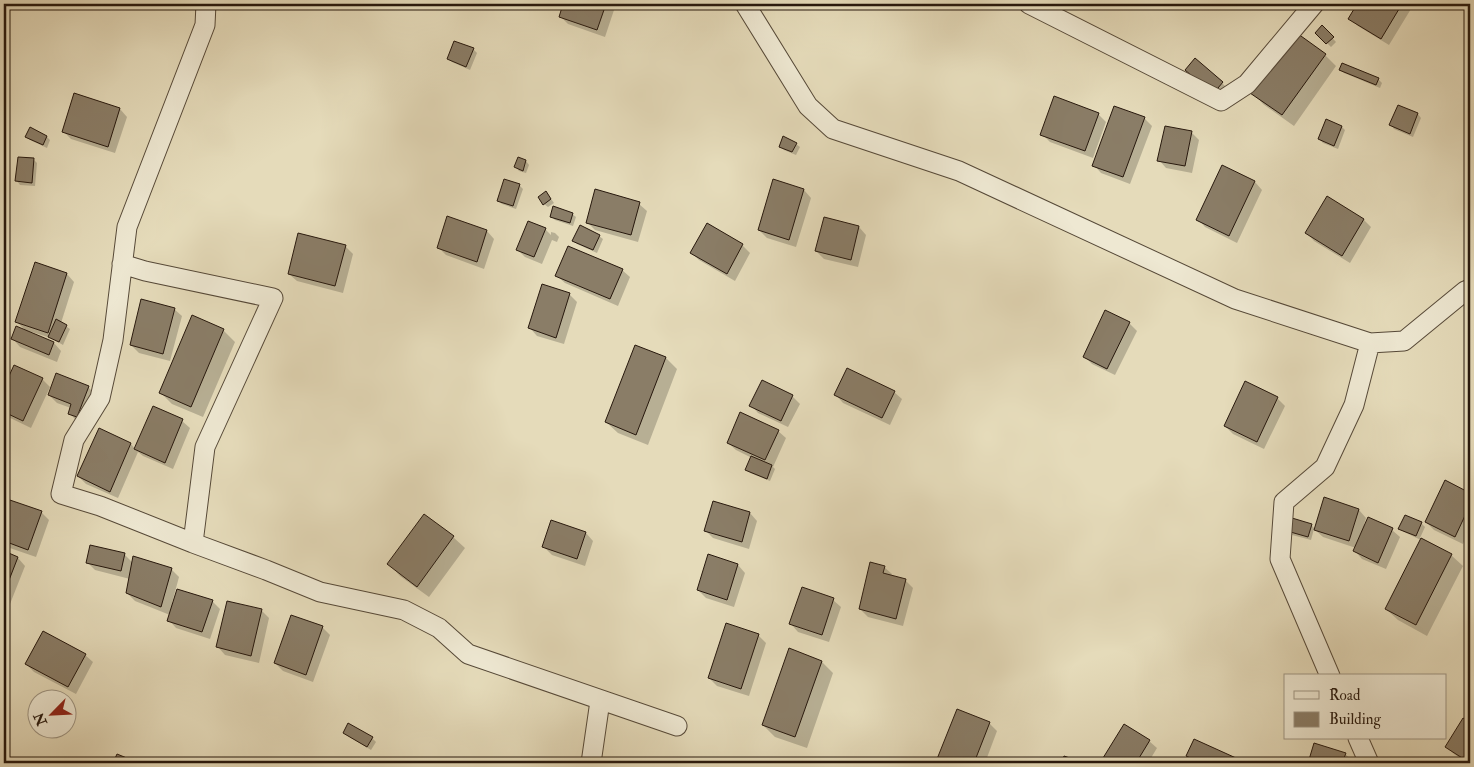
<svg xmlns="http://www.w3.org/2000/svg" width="1474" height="767" viewBox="0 0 1474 767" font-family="'IM FELL Double Pica',serif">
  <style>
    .shadow { fill: #0003 }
    .building { fill: #8a7d67; stroke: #27180d }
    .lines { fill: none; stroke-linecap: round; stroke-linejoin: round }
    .street-casing { stroke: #564938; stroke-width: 21 }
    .street { stroke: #eee8d2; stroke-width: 19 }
  </style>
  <rect width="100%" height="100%" fill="#e5dbba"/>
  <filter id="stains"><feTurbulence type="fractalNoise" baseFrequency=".004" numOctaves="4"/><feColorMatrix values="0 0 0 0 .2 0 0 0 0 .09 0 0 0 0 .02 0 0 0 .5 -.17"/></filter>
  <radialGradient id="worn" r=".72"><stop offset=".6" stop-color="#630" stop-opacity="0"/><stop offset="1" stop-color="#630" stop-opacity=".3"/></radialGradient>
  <!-- shadow -->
  <path class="shadow" d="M391,4H404L403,8Z
    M565,4H616L605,37L568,24L560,16Z
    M1359,4H1414L1389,45L1358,26L1350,19Z
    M1322,27L1336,42L1331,47L1317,33Z
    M473,49L477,53L470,70L452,62L448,59Z
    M1325,55L1336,66L1294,126L1263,104L1252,92Z
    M1341,70L1378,79L1382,83L1380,88L1344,73Z
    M1190,73L1222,83L1226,87L1217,96Z
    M1399,106L1418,114L1421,118L1413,137L1394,129L1391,125Z
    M120,109L127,117L115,153L71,139L63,131Z
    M1098,114L1106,122L1093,158L1050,142L1042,134Z
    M1144,118L1152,126L1130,184L1101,173L1094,165Z
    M1326,120L1342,127L1345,130L1338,149L1323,143L1319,139Z
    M4,126L10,133L4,146Z
    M1191,132L1199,140L1192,173L1166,168L1159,160Z
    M26,137H47L50,140L47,148L30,140Z
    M796,144L800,147L796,155L784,150L780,146Z
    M33,159L37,163L35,186L20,185L17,181Z
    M519,159L526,161L529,165L526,173L519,171L516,167Z
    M1223,166L1255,182L1262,190L1237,243L1205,227L1198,219Z
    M519,185L523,189L516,209L502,204L498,201Z
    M804,190L811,198L796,247L767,238L759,230Z
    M549,196L554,203L548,207L544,204Z
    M639,204L647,211L638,242L595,230L587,222Z
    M572,214L576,217L573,226L555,220L551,216Z
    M825,218L859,227L866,235L858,267L824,259L816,251Z
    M1364,220L1371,227L1350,263L1314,241L1307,233Z
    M529,222L545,229L551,235V232L555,233L559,237L557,242L552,240L542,264L525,257L518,250Z
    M707,225L742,245L750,253L735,281L699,260L692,253Z
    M487,231L494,239L484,269L446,255L438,247Z
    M599,236L603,239L597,253L577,244L574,241Z
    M345,246L353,254L343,293L297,281L289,274Z
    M35,264L67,274L74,282L61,323L70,329L63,345L51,338L32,332L31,334L54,343L61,351L57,362L20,347L13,339L26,331L16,321Z
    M622,270L630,277L618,306L565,283L557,276Z
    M569,294L577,302L564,344L537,336L530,328Z
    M174,309L182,316L170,361L139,353L131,345Z
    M1129,323L1137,331L1115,375L1092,364L1084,356Z
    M223,330L235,342L203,417L172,404L160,392Z
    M666,358L677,369L648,445L618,433L606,422Z
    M14,367L42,379L50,387L31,428L4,415V390Z
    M88,387L96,395L77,421L69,413L71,408L57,403L49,395Z
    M894,392L902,399L890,425L843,403L836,395Z
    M792,396L800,404L788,427L758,413L751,405Z
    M1277,398L1285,406L1264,449L1233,434L1225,426Z
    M153,408L182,421L190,428L173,469L143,456L138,452L118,498L86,484L78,476L99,430L131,444L135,449Z
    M778,431L786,438L773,467L775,469L770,481L750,473L747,469L752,458L736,450L728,443Z
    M1446,482L1470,494V528L1463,544L1434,530L1426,522Z
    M4,499L41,512L49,520L36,557L4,546Z
    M714,502L750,513L757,521L749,549L713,538L705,530Z
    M1359,510L1366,518L1364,525L1392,530L1400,537L1386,569L1362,559L1355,551L1356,548L1323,537L1314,529L1311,540L1292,535L1289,531L1311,525L1315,529Z
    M425,515L453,537L465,548L429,597L400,576L389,564Z
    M552,521L586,533L593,541L585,566L552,555L544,547Z
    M1421,523L1425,527L1420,538L1451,555L1463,566L1427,636L1398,620L1386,609L1421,540L1404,532L1400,529Z
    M4,552L18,558L25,566L10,604L4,602Z
    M124,554L133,563L171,569L179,577L172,603L212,601L220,609L210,639L176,628L169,620L170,615L135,601L127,593L130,579L95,570L87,562Z
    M738,565L745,573L734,607L706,598L698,590Z
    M884,567L892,574L891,576L905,580L913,588L903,626L868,617L860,609Z
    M833,600L841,607L829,642L798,632L791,624Z
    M261,610L269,618L259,663L225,655L218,647Z
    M322,627L330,635L313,682L283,671L275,663Z
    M758,635L766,643L749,696L717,686L709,678Z
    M85,655L93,662L76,694L34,672L26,664Z
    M822,662L833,673L807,748L775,737L763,725Z
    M958,711L990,724L997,731L985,763H943L938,759Z
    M1464,720L1470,724V763H1468L1454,754L1446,747Z
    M349,724L372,738L376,742L371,750L348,736L344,733Z
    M1149,741L1157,748L1148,763H1110L1105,758Z
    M1315,744L1345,754L1353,761L1352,763H1309Z
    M1188,756L1235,759L1239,763H1195Z"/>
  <!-- building -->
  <path class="building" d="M563,4H606L597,30L559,17Z
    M1357,4H1402L1381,39L1348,19Z
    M1322,25L1334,37L1326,44L1315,33Z
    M1294,31L1326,54L1282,115L1250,93Z
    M454,41L474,48L466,67L447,59Z
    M1195,58L1223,82L1213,94L1185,70Z
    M1342,63L1379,78L1376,85L1339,70Z
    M74,93L120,108L108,147L62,132Z
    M1054,96L1099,113L1085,151L1040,135Z
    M1398,105L1418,113L1410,134L1389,125Z
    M1114,106L1145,117L1123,177L1092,166Z
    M1326,119L1342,126L1334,146L1318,139Z
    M1165,126L1192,131L1185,166L1157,161Z
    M30,127L47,136L43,145L25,137Z
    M783,136L797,143L792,152L779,147Z
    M18,157L34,158L32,183L15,181Z
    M518,157L526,160L523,171L514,167Z
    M1222,165L1255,181L1229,236L1196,220Z
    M504,179L520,184L513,206L497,201Z
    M773,179L804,189L789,240L758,230Z
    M595,189L640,202L631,235L586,223Z
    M546,191L551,199L543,205L538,197Z
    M1327,196L1364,219L1342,256L1305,233Z
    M553,206L573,213L570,223L550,217Z
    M447,216L487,230L477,262L437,248Z
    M824,217L859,226L851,260L815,251Z
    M528,221L546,228L534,257L516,250Z
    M707,223L743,244L727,274L690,253Z
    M580,225L600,235L593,250L572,241Z
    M298,233L346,245L335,286L288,274Z
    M568,246L623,269L610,299L555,276Z
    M35,262L67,273L48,333L15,322Z
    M542,284L570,293L556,338L528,328Z
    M141,299L175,308L163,354L130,345Z
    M1105,310L1130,322L1107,369L1083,357Z
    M192,315L224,329L191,407L159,393Z
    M56,319L67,325L59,342L48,337Z
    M16,326L54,342L49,355L11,339Z
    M635,345L666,357L636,435L605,422Z
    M14,365L43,378L23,421L4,412V387Z
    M847,368L895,391L882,418L834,395Z
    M56,373L89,386L77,417L68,414L71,404L48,395Z
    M762,380L793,395L781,421L749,406Z
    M1245,381L1278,397L1257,442L1224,426Z
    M153,406L183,419L165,463L134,449Z
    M740,412L779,430L765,460L727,443Z
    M99,428L131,443L110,492L77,476Z
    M751,456L772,465L767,479L745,470Z
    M1445,480L1470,493V505L1455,537L1425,522Z
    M1324,497L1359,509L1349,541L1314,530Z
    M4,498L42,511L28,550L4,541Z
    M713,501L750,512L742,542L704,531Z
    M424,514L454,536L417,587L387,564Z
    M1405,515L1422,522L1416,536L1398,529Z
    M1368,517L1393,528L1378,563L1353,551Z
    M1292,518L1312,524L1308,537L1287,531Z
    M551,520L586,532L577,559L542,547Z
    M1421,538L1452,554L1416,625L1385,609Z
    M90,545L125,553L121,571L86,563Z
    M4,551L18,557L4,593Z
    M708,554L738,564L727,600L697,590Z
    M133,556L172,568L161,607L126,593Z
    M870,562L885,566L883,573L906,579L896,619L859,609Z
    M802,587L834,598L822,635L789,624Z
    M177,589L213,600L202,632L167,621Z
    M227,601L262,609L251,656L216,647Z
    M291,615L323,626L306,675L274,663Z
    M726,623L759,634L741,689L708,678Z
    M43,631L86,654L68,687L25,664Z
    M789,648L822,661L795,737L762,725Z
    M957,709L990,722L974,763H947L937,759Z
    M1463,718L1470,722V763L1445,747Z
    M348,723L373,737L367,747L343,733Z
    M1124,724L1150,740L1136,763H1112L1103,758Z
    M1194,739L1236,758L1234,763H1201L1186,756Z
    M1314,743L1346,753L1342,763H1308Z
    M117,754L139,763H113Z
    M1064,756L1084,763H1061Z"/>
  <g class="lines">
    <!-- street casing -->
    <g class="street-casing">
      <path id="street" d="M206,4L205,25L127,227L113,340L100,398L74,440L61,494L100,506L193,543L266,570L320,592L404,610L439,628L468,654L677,726
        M745,4L808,106L833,129L959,171L1235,299L1370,343L1404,341L1465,291L1470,289
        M1029,4L1221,101L1247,84L1314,4
        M122,264L145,271L273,298L205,447L193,543
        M1330,676L1280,559L1284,502L1325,467L1354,405L1370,343
        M1358,738L1369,763
        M591,763L600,701"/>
    </g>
    <!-- street -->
    <use href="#street" class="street"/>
  </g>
  <!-- margin -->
  <rect width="1474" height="767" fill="none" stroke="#e5dbba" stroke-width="20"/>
  <rect x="5" y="5" width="1464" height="757" fill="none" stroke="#27180d" stroke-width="2.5"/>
  <rect x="10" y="10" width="1454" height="747" fill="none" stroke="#27180d"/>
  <!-- legend -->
  <rect x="1284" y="674" width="162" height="65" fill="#eee8d2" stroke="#9e9583"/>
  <rect x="1294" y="691" width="25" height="8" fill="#eee8d2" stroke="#9e9583"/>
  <text x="1329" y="700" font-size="15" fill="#27180d">Road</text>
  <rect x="1294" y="712" width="25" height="15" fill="#8a7d67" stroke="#9e9583"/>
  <text x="1329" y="724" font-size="15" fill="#27180d">Building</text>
  <!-- north arrow -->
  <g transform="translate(52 714) rotate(246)"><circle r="24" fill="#eee8d2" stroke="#9e9583"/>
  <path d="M0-4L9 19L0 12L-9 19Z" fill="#8f2418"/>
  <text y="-8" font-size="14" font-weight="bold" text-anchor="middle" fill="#27180d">N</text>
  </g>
  <rect width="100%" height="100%" filter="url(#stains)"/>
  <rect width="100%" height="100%" fill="url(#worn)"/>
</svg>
